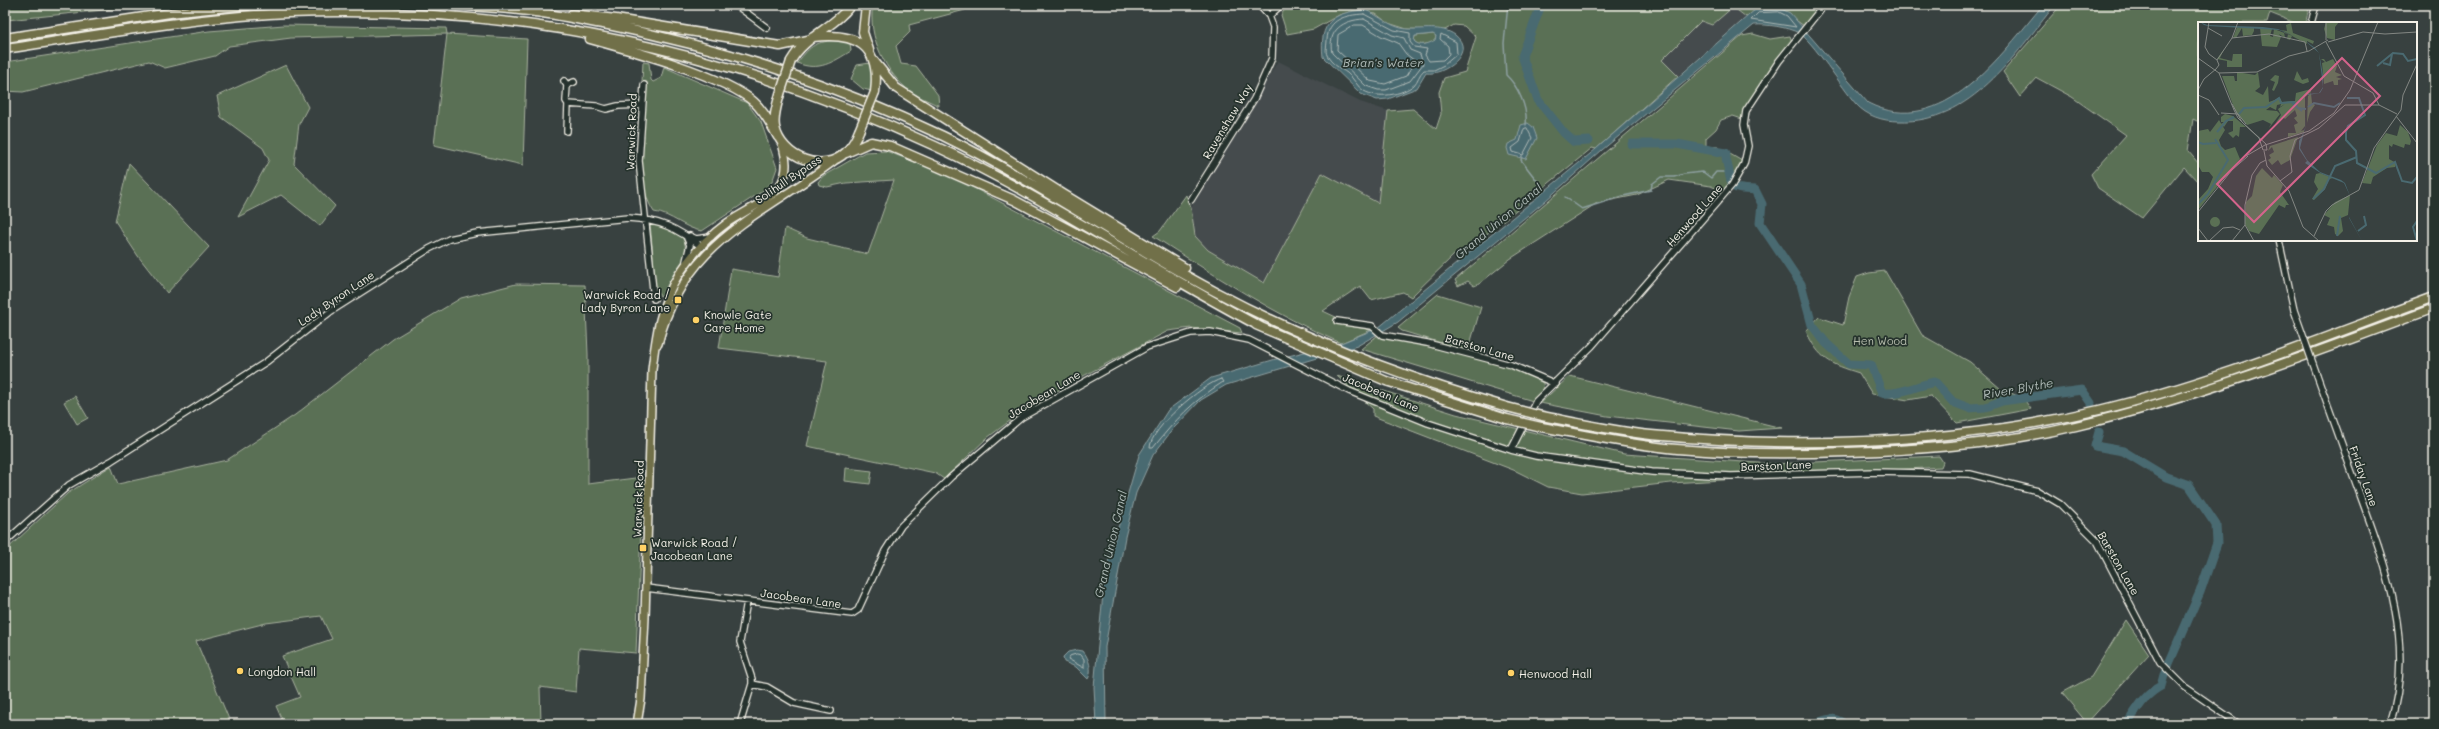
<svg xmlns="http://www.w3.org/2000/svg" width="2439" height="729" viewBox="0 0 2439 729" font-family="Mali,sans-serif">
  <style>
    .built { fill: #454b4e }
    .green { fill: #5a7054; stroke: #a7b09e }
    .water { fill: #4a6a71; stroke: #8ea0a1; fill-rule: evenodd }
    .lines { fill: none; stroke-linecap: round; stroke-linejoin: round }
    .shore { stroke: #b0bbb8; stroke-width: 1 }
    .stream { stroke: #8ea0a1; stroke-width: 1.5 }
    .river { stroke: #4a6a71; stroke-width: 9 }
    .minor-casing { stroke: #f4f1e8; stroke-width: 8 }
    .major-casing { stroke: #f4f1e8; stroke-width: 10 }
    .highway-casing { stroke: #f4f1e8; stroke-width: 11 }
    .minor { stroke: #26332d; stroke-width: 5.5 }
    .major { stroke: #71704a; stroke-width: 7 }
    .highway { stroke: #71704a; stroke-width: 8 }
    .minor-bridge-casing { stroke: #f4f1e8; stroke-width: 8; stroke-linecap: butt }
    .highway-bridge-casing { stroke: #f4f1e8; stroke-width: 11; stroke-linecap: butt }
    .minor-bridge { stroke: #26332d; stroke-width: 5.5 }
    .highway-bridge { stroke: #71704a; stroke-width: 8 }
    .poi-dot { fill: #ffd166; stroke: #26332d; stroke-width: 1.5 }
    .labels { text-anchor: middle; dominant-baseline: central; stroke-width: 3.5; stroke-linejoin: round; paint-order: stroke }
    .street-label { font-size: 11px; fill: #f4f1e8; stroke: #26332d }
    .poi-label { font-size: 11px; fill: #f4f1e8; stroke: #26332d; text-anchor: start }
    .park-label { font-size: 11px; fill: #b6bdad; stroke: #26332d }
    .water-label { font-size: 12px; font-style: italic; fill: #b0bbb8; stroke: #26332d }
    .inset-river { fill: none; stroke: #4a6a71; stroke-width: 2 }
    .inset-road { fill: none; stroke: #838783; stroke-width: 1 }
    .view { fill: #d4648c; fill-opacity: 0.15; stroke: #d4648c; stroke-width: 2 }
    .inset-edge { fill: none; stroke: #f4f1e8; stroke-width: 2 }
  </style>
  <rect width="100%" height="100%" fill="#384140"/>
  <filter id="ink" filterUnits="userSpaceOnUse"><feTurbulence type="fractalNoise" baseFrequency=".025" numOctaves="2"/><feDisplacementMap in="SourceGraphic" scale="8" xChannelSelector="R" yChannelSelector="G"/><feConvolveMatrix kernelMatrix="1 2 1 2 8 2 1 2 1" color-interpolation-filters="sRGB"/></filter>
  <g filter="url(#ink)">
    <!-- built -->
    <path class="built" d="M1733,7L1746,17L1678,76L1661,60L1701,21L1712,25Z
      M1278,61L1360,102L1388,111L1378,203L1322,174L1264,283L1208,250L1194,236L1191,208Z"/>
    <!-- green -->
    <path class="green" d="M5,5H152L7,20L5,22Z
      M873,5H961L965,10L909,25L910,32L896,46L901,64L916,66L938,95L939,106C930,101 920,98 911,92C886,74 867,36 873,5Z
      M1288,5H1819L1804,26C1783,11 1769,0 1746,17L1733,7L1712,25L1701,21L1662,60L1678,76L1596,149L1592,148L1483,237L1453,256L1411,297L1403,292L1371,300L1360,286L1323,311L1338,318L1336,323L1371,330L1341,343C1275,315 1214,275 1153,236L1160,231L1186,195L1191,208L1195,236L1208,250L1264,283L1322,173L1378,203L1388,111L1413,109L1436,129L1441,114L1439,92L1444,78L1465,72L1476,37L1464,26L1454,25L1445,30L1407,29L1388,23L1376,14L1353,11L1339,15L1314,29L1287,34L1281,15Z
      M2061,5H2310L2305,23H2295L2270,13L2267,23H2199V122L2193,119L2188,151L2199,164V183L2184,167L2142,218L2098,188L2091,174L2126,135L2072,97L2037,78L2020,97L2003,72Z
      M284,25L446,28L447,34L527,39L523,165L434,145L447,34L291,38L229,46L215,56L165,68L149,61L23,92L5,91V62L209,31Z
      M1434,34L1436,36L1435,41C1429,44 1419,47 1414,41L1415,36Z
      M1753,34L1770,39L1790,36L1792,42L1742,119L1733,116L1721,120L1716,129L1706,138V146L1718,147L1742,161L1733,178L1723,192L1711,186L1669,180L1637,195L1597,203L1510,259L1479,284L1474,286L1468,281L1458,286L1455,280L1742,36Z
      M839,40L850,43L851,51C833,62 819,72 797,63C812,44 815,42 839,40Z
      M643,62L649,63L651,80L653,82L661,78L664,67L747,103L761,122L777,168L772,182L761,192L702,231C685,229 672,214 654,212C634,184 644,120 646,86L642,82Z
      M870,63L874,73L872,91L863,89L851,79L857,65Z
      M286,65L308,107L299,124L294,164L335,206L320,226L281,195L238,217L269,160L263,148L221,117L217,96Z
      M886,151L949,175L1240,328L1242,333L1191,328L1168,331L1072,382L1019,414L987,438L944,479L935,473L807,446L827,361L719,348L731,269L778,277L785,228L807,238L828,243V245L868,254L894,180L846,183L827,187L819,185L818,182L823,176L865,152Z
      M129,163L209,247L167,293L138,256L115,221Z
      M650,223C658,225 670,226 676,231C699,248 674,277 663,295L660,296L656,290Z
      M1885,271L1922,335L1970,362L2001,389L2023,398L2031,409L1957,423L1931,396L1908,400L1872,394L1859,373C1830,364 1819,359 1806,331L1819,317L1843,325L1849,297L1857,277L1869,273Z
      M516,284L585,285L588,354V484L643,477L636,653L579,648L576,692L540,687L541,724H284L276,706L300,697L282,656L332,639L321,616L266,623L196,641L231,724H5V551L68,493L111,466L118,484L227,460L295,415L393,339L461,298Z
      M1438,294L1481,307L1468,351L1402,331L1398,328Z
      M1378,335L1510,366L1543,383L1544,390L1533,401L1361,349Z
      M1337,376L1456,414L1624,454L1774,464L1939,456L1943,462L1941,467L1671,483L1582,493L1548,487L1516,471L1373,416V409Z
      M1570,376L1782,428L1739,431L1607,416L1540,403Z
      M75,396L88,418L77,424L64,402Z
      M846,468L872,471L870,484L845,481Z
      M2126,620L2149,654L2087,723L2062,693L2091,677Z"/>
    <!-- water -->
    <path class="water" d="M2043,5H2055C2014,55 1971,124 1899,121C1882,121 1867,116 1856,104C1843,89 1812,40 1799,33C1787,27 1767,24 1754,25L1602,150L1545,201L1398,322L1357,346L1226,385L1201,400L1173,429L1153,455L1136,493L1125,537L1105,647L1106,724H1096L1094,687L1105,573L1139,455L1168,410L1211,378L1276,359L1341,343L1378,328L1596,149L1757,8H1779L1790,13L1868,103C1943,141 2002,53 2043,5Z
      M1365,10C1379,15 1391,28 1407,29C1422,30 1441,25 1455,35C1477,52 1444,76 1426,73L1417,88L1388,99L1377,100L1361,94L1323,57C1319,23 1332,12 1365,10ZM1433,34L1436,36L1435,40C1429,44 1419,47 1414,41L1415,36Z
      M1528,123L1533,127L1537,138L1526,159L1509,155L1507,148L1508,144L1517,140L1521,125Z
      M1077,650L1083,651C1089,658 1093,671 1088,679L1076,667L1064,662L1063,657L1068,652Z"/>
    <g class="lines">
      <!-- shore -->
      <path class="shore" d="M1779,12L1787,16L1796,27L1751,20L1758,13Z
        M1364,14L1394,30L1410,33V42L1414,47L1427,49L1425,55L1429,61L1443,60L1449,54L1448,46L1440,39L1441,34L1456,42L1457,54L1444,65L1434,70H1424C1419,74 1418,81 1414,85C1402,95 1378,99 1364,91C1357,87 1354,78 1347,73C1340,68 1331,64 1327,55C1325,51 1327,45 1327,40C1328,19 1345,15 1364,14Z
        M1364,19L1392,35L1404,38L1410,50L1420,54L1423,64L1410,81L1386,90H1378L1366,86L1332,53C1327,30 1343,20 1364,19Z
        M1355,25H1363L1381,36L1398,43L1406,54L1415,61L1406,76L1385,84L1370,81L1337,50L1338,35Z
        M1527,128L1532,138L1523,155L1513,152L1512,148L1520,142L1524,129Z
        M1221,379L1223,382C1192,402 1176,419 1153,448H1150C1150,428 1203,384 1221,379Z
        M1077,654L1081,655L1084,659V668L1068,659L1070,656Z"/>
      <!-- stream -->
      <path class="stream" d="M1508,5L1504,43L1506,75C1518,86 1528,108 1526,125
        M1522,156L1521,160L1541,186
        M1565,197L1582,209L1623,196L1651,190L1652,184L1661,177H1674L1684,174L1703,172L1711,178L1716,172H1729"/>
      <!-- river -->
      <path class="river" d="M1541,5L1522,56L1538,100L1564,133L1574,142L1589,141
        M1632,144H1677L1726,153C1725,159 1728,165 1729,172C1732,193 1738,188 1755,190L1762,204L1760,223L1801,284L1812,325L1826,343L1849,364L1871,365L1882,393C1901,395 1917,385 1935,382L1953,402L1969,408L1986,407L2002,401L2082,390L2091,403
        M2099,432L2095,446L2123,451L2166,477L2189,485L2216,525L2217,543L2200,592L2164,675L2161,686C2145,694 2137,709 2127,724
        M1816,724C1827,718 1834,717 1844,724"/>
      <!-- minor casing -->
      <g class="minor-casing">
        <path id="minor" d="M736,5L767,28
          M1269,16L1281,5
          M2311,23L2316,5
          M564,81L567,85L566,101L568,104L596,106L606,109L618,106L641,105
          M567,85L574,82
          M644,85L639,161L654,299
          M567,131L568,104
          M1191,200L1254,99L1272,58L1273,27L1269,16L1259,5
          M686,236L690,245L686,261
          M690,236L696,239L711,237
          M2279,240L2294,310
          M1337,321L1372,326L1382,335L1427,343L1511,365L1556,384
          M2317,375C2331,414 2345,453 2359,492C2386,566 2416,645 2390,724
          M1511,450L1536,401L1592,346L1732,185L1744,164L1748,146L1744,125L1746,111L1779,61L1824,5
          M5,542L69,485L111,461L266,362L330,312L429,249L449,239L477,233L628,218C661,220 676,228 702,247
          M646,588L852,614L858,610L885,551L901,526L951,477L1022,417L1147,347L1191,333L1210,332L1249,340L1349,391L1428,423L1511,450L1536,456L1652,472L1731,476L1876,472L1970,474L2038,491L2060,504L2097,541L2160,662L2185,687L2239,724
          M752,684L767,687L794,703L831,711
          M740,724L752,684V679L740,642L747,601"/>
      </g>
      <!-- major casing -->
      <g class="major-casing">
        <path id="major" d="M658,344C684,241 757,219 834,161
          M637,724L641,699L645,618L652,370C656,335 660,304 679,274C691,256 709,236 727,223C741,213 773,199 781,184C789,170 786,158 782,143"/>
      </g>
      <!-- highway casing -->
      <g class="highway-casing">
        <path id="highway" d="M456,5C482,7 509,8 535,12C560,15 584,21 608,25C728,49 833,84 943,136C1038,182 1123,243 1216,292C1308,341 1406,378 1507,407
          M866,5L863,32L869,50
          M572,14L616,19L780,46L808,40
          M813,37C856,32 881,45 875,92
          M5,38L170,13L247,5
          M590,39C630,50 725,76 754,102C765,112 771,125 778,137
          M5,49C99,35 194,17 289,13C517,4 729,50 935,146C1048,198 1151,270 1261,327
          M791,61C805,36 834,28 851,5
          M874,61L896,88L1063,194L1185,268
          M780,94C777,105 773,116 775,127C781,157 823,175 846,152C852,146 856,139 859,131
          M846,153L871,142L890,146L1014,200L1177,287
          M1256,325L1386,381L1507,419
          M1542,416C1578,423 1614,431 1651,435C1800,449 1952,444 2099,410C2213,383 2324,337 2434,297
          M1541,427C1586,435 1631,445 1677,449C1734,454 1790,454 1847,452C1923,450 2001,444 2076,426C2198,397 2317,352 2434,308"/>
      </g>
      <!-- minor -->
      <use href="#minor" class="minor"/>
      <!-- major -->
      <use href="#major" class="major"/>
      <!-- highway -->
      <use href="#highway" class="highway"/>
      <!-- minor-bridge casing -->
      <g class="minor-bridge-casing">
        <path id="minor-bridge" d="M2294,310L2317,375"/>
      </g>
      <!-- highway-bridge casing -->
      <g class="highway-bridge-casing">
        <path id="highway-bridge" d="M780,94L791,61
          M859,131L875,92
          M1507,407L1542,416
          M1507,419L1541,427"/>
      </g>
      <!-- minor-bridge -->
      <use href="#minor-bridge" class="minor-bridge"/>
      <!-- highway-bridge -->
      <use href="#highway-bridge" class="highway-bridge"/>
    </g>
  </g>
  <!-- markers -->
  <g class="poi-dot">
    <rect x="674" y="296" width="8" height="8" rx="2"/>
    <circle cx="696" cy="320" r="4"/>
    <rect x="639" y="544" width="8" height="8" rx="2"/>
    <circle cx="240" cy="671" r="4"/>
    <circle cx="1511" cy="673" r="4"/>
  </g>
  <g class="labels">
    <!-- street labels -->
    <g class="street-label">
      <text transform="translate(1227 121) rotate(-59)">Ravenshaw Way</text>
      <text transform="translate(631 132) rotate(-88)">Warwick Road</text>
      <text transform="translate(788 179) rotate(-34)">Solihull Bypass</text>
      <text transform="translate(1694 215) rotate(-49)">Henwood Lane</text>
      <text transform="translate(336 298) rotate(-34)">Lady Byron Lane</text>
      <text transform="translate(1480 347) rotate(16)">Barston Lane</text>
      <text transform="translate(1381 392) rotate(23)">Jacobean Lane</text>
      <text transform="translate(1044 394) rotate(-31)">Jacobean Lane</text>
      <text transform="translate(1776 465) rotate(-2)">Barston Lane</text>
      <text transform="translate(2364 476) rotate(70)">Friday Lane</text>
      <text transform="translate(638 499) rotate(-88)">Warwick Road</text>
      <text transform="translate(2119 563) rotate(60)">Barston Lane</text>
      <text transform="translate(801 598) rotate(8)">Jacobean Lane</text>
    </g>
    <!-- poi labels -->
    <g class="poi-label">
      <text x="670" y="294" text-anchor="end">Warwick Road /<tspan x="670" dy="13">Lady Byron Lane</tspan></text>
      <text x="704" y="314">Knowle Gate<tspan x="704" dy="13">Care Home</tspan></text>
      <text x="651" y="542">Warwick Road /<tspan x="651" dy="13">Jacobean Lane</tspan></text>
      <text x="248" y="671">Longdon Hall</text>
      <text x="1519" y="673">Henwood Hall</text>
    </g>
    <!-- park labels -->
    <g class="park-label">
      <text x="1880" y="340">Hen Wood</text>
    </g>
    <!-- water labels -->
    <g class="water-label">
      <text x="1383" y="62">Brian's Water</text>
      <text transform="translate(1498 221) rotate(-40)">Grand Union Canal</text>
      <text transform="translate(2018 388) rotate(-10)">River Blythe</text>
      <text transform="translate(1110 544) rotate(-77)">Grand Union Canal</text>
    </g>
  </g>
  <!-- overview -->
  <g transform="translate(2198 22)">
    <rect width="219" height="219" fill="#384140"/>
    <path d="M128,0H141L137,5V18L129,16L126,7ZM93,1L95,11L116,19L115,22L109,19V22L94,14L92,18L89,17L90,12L86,10L87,16L81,12L83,15L79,25L64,24L62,6L74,7L72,14L75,15L76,7L95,14L83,8L89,9L88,3ZM39,5L56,6V9L54,13L45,14L44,6L38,16H35ZM26,27L22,36L34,39L35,32H44V45H29V39L19,37ZM123,37H126L128,40L135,37L139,44L137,50L144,53L138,55L144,57L140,58V63H136L135,59L126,62L124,41L127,40ZM99,49L104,58L110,56L111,60L105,62L96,58ZM39,50L57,53L60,50L62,65L57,69L65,73L70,64L71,80L82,76L84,80L97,79L98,71L113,67V70L107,75V104L103,109L106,108V110L90,115V111H98L96,103L100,101L96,96L99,94L97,88L87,97L85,95L77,102L83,93L80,87L87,82L82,85L83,82L79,83L78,88L72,85L68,88L79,89L82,92L71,106L73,102L65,98L49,103L38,91L24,54H36L37,59H39ZM77,53L81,54L80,61L76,69L74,68L77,60L72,58ZM113,71L114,81L117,83L112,90L109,101L110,74ZM27,92L35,94L48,105H42L41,115L38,113L35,116L30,111L35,109V99H30L26,105L23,102L26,100H23V95ZM21,98L27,108L21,118L23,124L27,128L37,125L42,137L0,188V178L10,167L15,155L11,150H4L0,143V109L10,107L12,110ZM202,103L210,110L213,119L212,123L207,122L206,126L195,122L194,125L191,123V137L198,141L197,145L189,146L175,155L173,162L164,161L179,123L188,111L199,114ZM100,115L92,138L83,143L80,138L74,143L70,138L73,136L71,133L76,130L74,125L70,129L72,124ZM64,146L74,156L76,153L85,163L82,170L91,183H88L87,186L81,183L61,212L51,209L47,202L48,180L54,174L58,154ZM122,151L135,156L131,157L127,167L116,178L114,177L120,167L116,160L118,152ZM152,173L150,193L143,196L145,209L140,214L137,212L136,205L129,203L132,196L126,193L137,180ZM12 200a5 5 0 1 1 10 0a5 5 0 1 1-10 0Z" fill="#5a7054"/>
    <path d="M2,0L9,3L65,5L80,7L106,18L117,26L121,31L125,53V66L122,71L110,73L107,106L102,126L109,138L122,150L143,158L147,161L152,174L151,195L164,219L151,196L152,174L146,161L124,152L107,141L109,139L101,127V119L107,108L110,72L121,71L125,65L121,31L106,18L81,8L10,4L6,3Z" fill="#4a6a71"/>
    <path class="inset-river" d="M185,41L192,43L194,32M179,44L195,31L205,32L210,39L219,37M149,76H161L167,93L150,104L148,110V118L158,129L159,141L178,151L197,140L204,159L214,161L219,155M94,81L104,89M110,85L116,81L136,85L142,81M41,92L46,86L68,85L81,76L83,81L96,80L100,86L108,87M19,110L28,99L36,95M0,120L5,122L18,121M115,177L126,167L137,144L159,135M0,182L10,172L30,138L17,117M219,199L215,205L219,219M160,209L168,203L166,194M139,214L142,194"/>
    <path class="inset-road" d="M10,6L24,14M34,16L71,12L107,20L109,29M128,18V0M128,20L146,54L175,71L181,83M130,20L165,10L187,12L219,10M7,25L11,32L19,38L21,43L18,47M7,25L11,0M0,36L21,51L36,88L40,96L47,103L61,116L65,128H69L68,122L44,100L34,82M19,38L34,16L40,0M21,51L59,50L91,34L111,29L130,18M0,68L6,57L18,47M0,73L11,78L21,93M23,91L40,92L48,102M198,94L219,121M66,129L69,144L91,169L105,205L121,219M48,134L67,123L111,109L136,91L152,68L180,0M82,159L94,150L92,134L97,118L121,106L147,83H181L199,92M0,190L34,148L50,134M47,203V183L54,153L62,141L68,138M47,203L56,219M0,206L10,219M116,214L128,189L134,183L161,168L176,126L203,88L205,73L219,42M11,219L25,206L35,205L42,208M34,219L47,203"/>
    <path class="view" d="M144,36L182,74L56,200L19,162Z"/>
    <rect width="219" height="219" class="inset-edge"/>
  </g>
  <!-- margin -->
  <rect width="2439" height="729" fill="none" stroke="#26332d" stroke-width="20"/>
  <rect x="10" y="10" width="2419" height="709" fill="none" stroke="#f4f1e8" stroke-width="1.5" filter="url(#ink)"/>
</svg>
